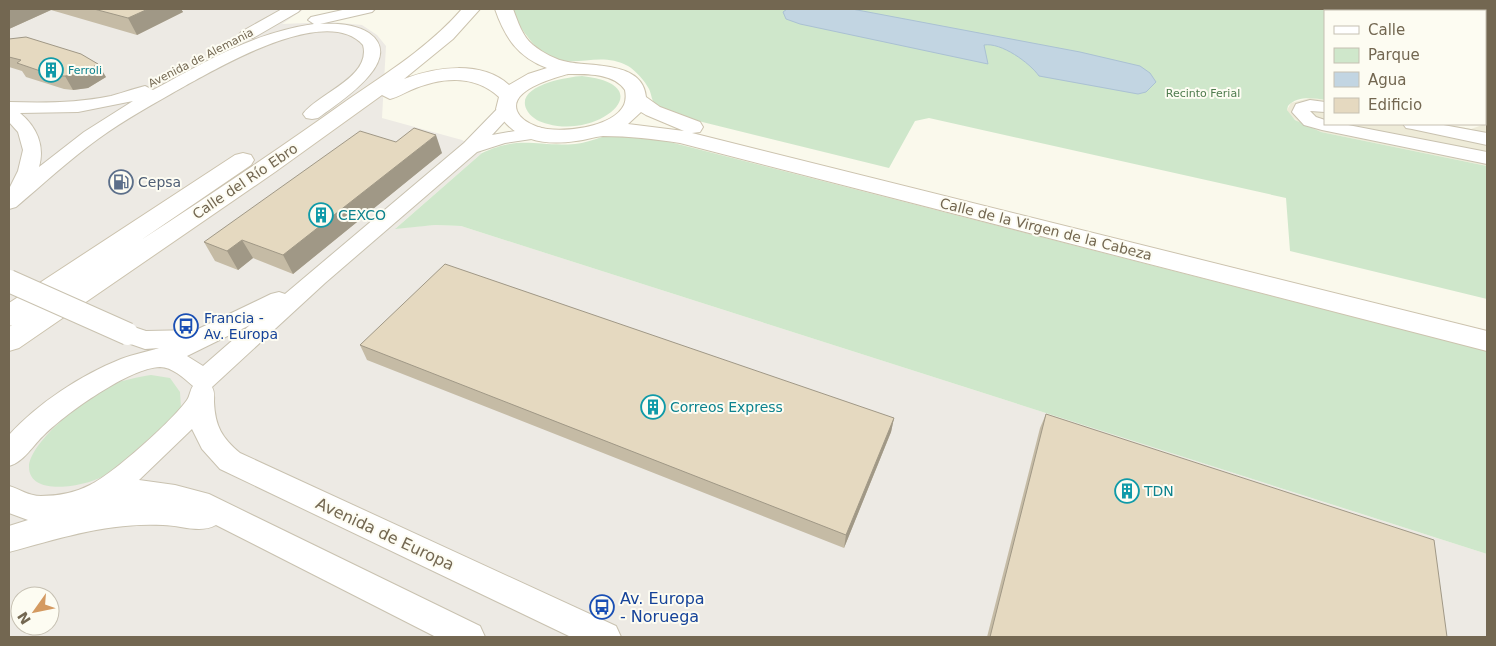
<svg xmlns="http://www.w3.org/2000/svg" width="1496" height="646" viewBox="0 0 1496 646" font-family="'DejaVu Sans',sans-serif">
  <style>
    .residential { fill: #eeebd8 }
    .industrial { fill: #edeae4; fill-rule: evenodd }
    .green { fill: #cfe7cb }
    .water { fill: #c2d5e2; stroke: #aac1d3 }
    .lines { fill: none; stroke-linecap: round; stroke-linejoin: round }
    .minor-casing { stroke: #c9c2b0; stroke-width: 2 }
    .secondary-casing { stroke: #ccc3ae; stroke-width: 2 }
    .minor { fill: #fff; fill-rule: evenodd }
    .secondary { fill: #fff; fill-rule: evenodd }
    .minor-bridge-casing { stroke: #c9c2b0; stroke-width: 24; stroke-linecap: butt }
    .minor-bridge { stroke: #fff; stroke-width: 22 }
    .wall { fill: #c5bba5 }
    .shaded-wall { fill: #a09886 }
    .building { fill: #e5d9c0; stroke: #a09886 }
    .labels { text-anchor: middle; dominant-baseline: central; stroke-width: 4; stroke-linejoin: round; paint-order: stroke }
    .far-street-label { font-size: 11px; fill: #736751; stroke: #fdfcf2 }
    .far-culture-label { font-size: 11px; fill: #0d838f; stroke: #fdfcf2; text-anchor: start }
    .far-park-label { font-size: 11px; fill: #4f7c4e; stroke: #fdfcf2 }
    .street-label { font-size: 14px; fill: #736751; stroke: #fdfcf2 }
    .service-label { font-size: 14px; fill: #4e5e75; stroke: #fdfcf2; text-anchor: start }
    .culture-label { font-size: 14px; fill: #0d838f; stroke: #fdfcf2; text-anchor: start }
    .transit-label { font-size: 14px; fill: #164399; stroke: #fdfcf2; text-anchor: start }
    .near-street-label { font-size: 16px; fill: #736751; stroke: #fdfcf2 }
    .near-transit-label { font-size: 16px; fill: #164399; stroke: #fdfcf2; text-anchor: start }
  </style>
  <rect width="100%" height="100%" fill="#faf9ec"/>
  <!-- residential -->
  <path class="residential" d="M1443,9H1487V166L1321,132L1302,125L1290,115L1287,110L1291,103L1310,98L1325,100V124H1446L1471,129L1485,124V11H1443Z"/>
  <!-- industrial -->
  <path class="industrial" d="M9,9H304L282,24L331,22L362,25L377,35L386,46L382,118L462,140L482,153L396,228L435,225L461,226L1487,554V637H9ZM20,596H50V626H20Z"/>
  <!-- green -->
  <path class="green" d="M513,9H1443V11H1325V100C1313,98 1297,96 1288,106L1287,110L1295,120L1321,132L1487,166V299L1290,251L1286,198L929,118L915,121L889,168L674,115C668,112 661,109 657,106C651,101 652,95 649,89C645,81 635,70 628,66C591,46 561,83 527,36C521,28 514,18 513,9Z
    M582,76C663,85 599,139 548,124C540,122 533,119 528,112C511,86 567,77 582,76Z
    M602,137H634L662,140L1487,351V554L461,226L435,225L395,229L482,153C521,135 536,147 575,144C584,143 593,140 602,137Z
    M151,375L170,378L180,392L181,408L172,418C150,437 128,459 105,475C89,486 29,498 29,467C29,442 89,395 111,385C123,380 138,377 151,375Z"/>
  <!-- water -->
  <path class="water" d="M787,9H852L1080,52L1140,66L1150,73L1156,82L1146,92L1138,94L1039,76C1030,63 1001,42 984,45L988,64L800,24L786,19L783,12Z"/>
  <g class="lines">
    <!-- minor casing -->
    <g class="minor-casing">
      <path id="minor" d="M282,9H301L298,12L253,38H241L239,35L241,32Z
        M347,9H375L372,12L320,24C337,23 355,24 369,33C407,60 338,103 318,118L312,119L306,118L303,114C317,94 372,77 363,45C327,4 221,66 185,86C155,103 125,119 98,139C69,160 43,184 16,207L9,209V189L18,171L23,150L18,132L9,122V102C43,103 77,103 111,96C122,93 133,89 145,86L153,90C207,61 252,33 314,24L308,20L311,17ZM133,101L84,132L39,167C45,146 37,127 20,113L78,112Z
        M1485,31H1487V41H1485Z
        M1310,100L1325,102V112L1310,111L1316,117L1325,120V124H1343L1487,152V164L1322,130L1304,125L1292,112L1296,104Z
        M507,104L513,105L516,109L492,135L538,127L545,129L547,133L545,137L505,143L477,152L325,283L212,387C215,393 214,396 214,402C215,426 222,438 240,453L616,626L621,637H571L220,469L202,449L192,429L139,480L175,485L209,494L480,626L485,637H436L216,525C200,534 180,525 163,525C109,522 60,538 9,552V526L28,520L9,513V486C20,489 28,496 41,496C57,496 75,493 90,485C113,474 172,421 187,400C190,396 190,390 193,386C184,378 172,367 160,367C129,368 67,413 45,434C33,445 24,462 9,466V435C38,403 81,375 121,359C134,354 146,352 159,348L145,349L119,340L116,334L119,328L128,325L146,331L196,330L271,294L279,292L285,294L464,143L501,105ZM250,325L203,366L187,356Z
        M1403,124H1438L1487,133V145L1412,129L1406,128Z"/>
    </g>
    <!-- secondary casing -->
    <g class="secondary-casing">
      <path id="secondary" d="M462,9H480L453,39L404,79C436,67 481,60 509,85L528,74L547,68C518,57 505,38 495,9H513C518,22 522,36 533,45C543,53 556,60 568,62C592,67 643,61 646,97L660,107L700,122L703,127L700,132L692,133L1487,331V351L680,143C654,139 629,136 603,136C594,137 585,140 576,141C543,146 512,140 496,109L499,97C474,74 441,77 411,90C404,93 398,97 390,99L382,95L275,172L19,348L9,351V327L12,325L9,326V303L235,155L243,153L251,155L254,160L251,165L141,240C210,195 279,149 346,101C387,73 430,46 462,9ZM568,74C586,74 614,73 625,90C626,95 626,100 624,105C613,128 559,134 538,127C530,124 520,119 517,111C509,90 554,78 568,74ZM641,112L646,115L684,131L628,124Z"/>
    </g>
    <!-- minor -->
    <use href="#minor" class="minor"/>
    <!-- secondary -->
    <use href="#secondary" class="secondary"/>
    <!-- minor-bridge casing -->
    <g class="minor-bridge-casing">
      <path id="minor-bridge" d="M9,281L128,334"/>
    </g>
    <!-- minor-bridge -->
    <use href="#minor-bridge" class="minor-bridge"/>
  </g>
  <!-- wall -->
  <path class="wall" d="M9,9H181L183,12L137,35L51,10L9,29Z
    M9,39L106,77L88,88L73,90L64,89L26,77L22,71L9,67Z
    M396,142L442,153L293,274L253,258L238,270L215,261L204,242Z
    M360,345L894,418L891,432L844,548L367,360Z
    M1046,414L1447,637H987L1040,428Z"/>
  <!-- shaded-wall -->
  <path class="shaded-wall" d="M9,9H50L51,10L9,29Z
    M148,9H181L183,12L137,35L128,18Z
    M98,64L106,77L88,88L73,90L65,76Z
    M436,135L442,153L293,274L283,255Z
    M242,240L253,258L238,270L227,251Z
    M894,418L891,432L844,548L846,535Z"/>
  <!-- building -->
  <path class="building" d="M94,9H148L128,18Z
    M26,37L81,54L98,64L80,74L65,76H55L17,63L21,60L9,57V39Z
    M414,128L436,135L283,255L242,240L227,251L204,242L360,131L396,142Z
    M445,264L894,418L846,535L360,345Z
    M1046,414L1434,540L1447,637H990Z"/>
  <!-- icons -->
  <defs>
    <g id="building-ring" transform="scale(1.25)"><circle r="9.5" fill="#fdfcf2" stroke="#0f9aa8" stroke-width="1.5"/><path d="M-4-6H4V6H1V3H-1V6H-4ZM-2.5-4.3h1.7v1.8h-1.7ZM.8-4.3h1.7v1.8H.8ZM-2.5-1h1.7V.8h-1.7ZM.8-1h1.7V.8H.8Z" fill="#0f9aa8"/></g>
    <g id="fuel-ring" transform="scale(1.25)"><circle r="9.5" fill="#fdfcf2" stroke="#5c6f8a" stroke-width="1.5"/><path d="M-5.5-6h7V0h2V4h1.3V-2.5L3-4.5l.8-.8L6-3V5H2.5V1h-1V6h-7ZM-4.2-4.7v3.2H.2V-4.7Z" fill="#5c6f8a"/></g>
    <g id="bus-ring" transform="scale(1.25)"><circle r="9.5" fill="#fdfcf2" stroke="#1a4fb4" stroke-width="1.5"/><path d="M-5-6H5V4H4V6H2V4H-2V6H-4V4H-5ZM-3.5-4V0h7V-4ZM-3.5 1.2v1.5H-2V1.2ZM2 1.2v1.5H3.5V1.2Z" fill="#1a4fb4"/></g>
  </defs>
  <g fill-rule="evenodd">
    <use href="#building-ring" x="51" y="70"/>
    <use href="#fuel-ring" x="121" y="182"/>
    <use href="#building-ring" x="321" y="215"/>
    <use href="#bus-ring" x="186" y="326"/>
    <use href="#building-ring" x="653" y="407"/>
    <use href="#building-ring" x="1127" y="491"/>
    <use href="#bus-ring" x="602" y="607"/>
  </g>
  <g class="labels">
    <!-- far-street labels -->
    <g class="far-street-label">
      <text transform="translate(201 58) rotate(-27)">Avenida de Alemania</text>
    </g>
    <!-- far-culture labels -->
    <g class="far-culture-label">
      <text x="68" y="70">Ferroli</text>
    </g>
    <!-- far-park labels -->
    <g class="far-park-label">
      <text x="1203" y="93">Recinto Ferial</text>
    </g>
    <!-- street labels -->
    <g class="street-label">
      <text transform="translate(245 181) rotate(-34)">Calle del Río Ebro</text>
      <text transform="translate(1046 229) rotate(14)">Calle de la Virgen de la Cabeza</text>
    </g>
    <!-- service labels -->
    <g class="service-label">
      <text x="138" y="182">Cepsa</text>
    </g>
    <!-- culture labels -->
    <g class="culture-label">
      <text x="338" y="215">CEXCO</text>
      <text x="670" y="407">Correos Express</text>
      <text x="1144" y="491">TDN</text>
    </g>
    <!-- transit labels -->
    <g class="transit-label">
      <text x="204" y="318">Francia -<tspan x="204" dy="16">Av. Europa</tspan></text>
    </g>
    <!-- near-street labels -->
    <g class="near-street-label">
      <text transform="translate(385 534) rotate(25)">Avenida de Europa</text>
    </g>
    <!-- near-transit labels -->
    <g class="near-transit-label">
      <text x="620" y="598">Av. Europa<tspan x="620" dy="18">- Noruega</tspan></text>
    </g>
  </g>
  <!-- border -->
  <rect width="1496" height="646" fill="none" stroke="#736751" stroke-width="20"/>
  <!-- legend -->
  <rect x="1324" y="10" width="162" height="115" fill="#fdfcf2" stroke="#c6c0b2"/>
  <rect x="1334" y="26" width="25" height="8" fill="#ffffff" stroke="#c6c0b2"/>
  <text x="1368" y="35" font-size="15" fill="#736751">Calle</text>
  <rect x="1334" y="48" width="25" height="15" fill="#cfe7cb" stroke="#c6c0b2"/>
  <text x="1368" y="60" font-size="15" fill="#736751">Parque</text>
  <rect x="1334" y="72" width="25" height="15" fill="#c2d5e2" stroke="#c6c0b2"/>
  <text x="1368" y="85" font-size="15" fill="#736751">Agua</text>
  <rect x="1334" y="98" width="25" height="15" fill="#e5d9c0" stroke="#c6c0b2"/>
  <text x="1368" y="110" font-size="15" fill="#736751">Edificio</text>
  <!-- north arrow -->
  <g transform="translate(35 611) rotate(237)"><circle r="24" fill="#fdfcf2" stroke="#c6c0b2"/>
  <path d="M0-4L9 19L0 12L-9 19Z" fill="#d49a61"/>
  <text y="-8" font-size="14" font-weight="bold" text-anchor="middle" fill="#736751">N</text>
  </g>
</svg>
